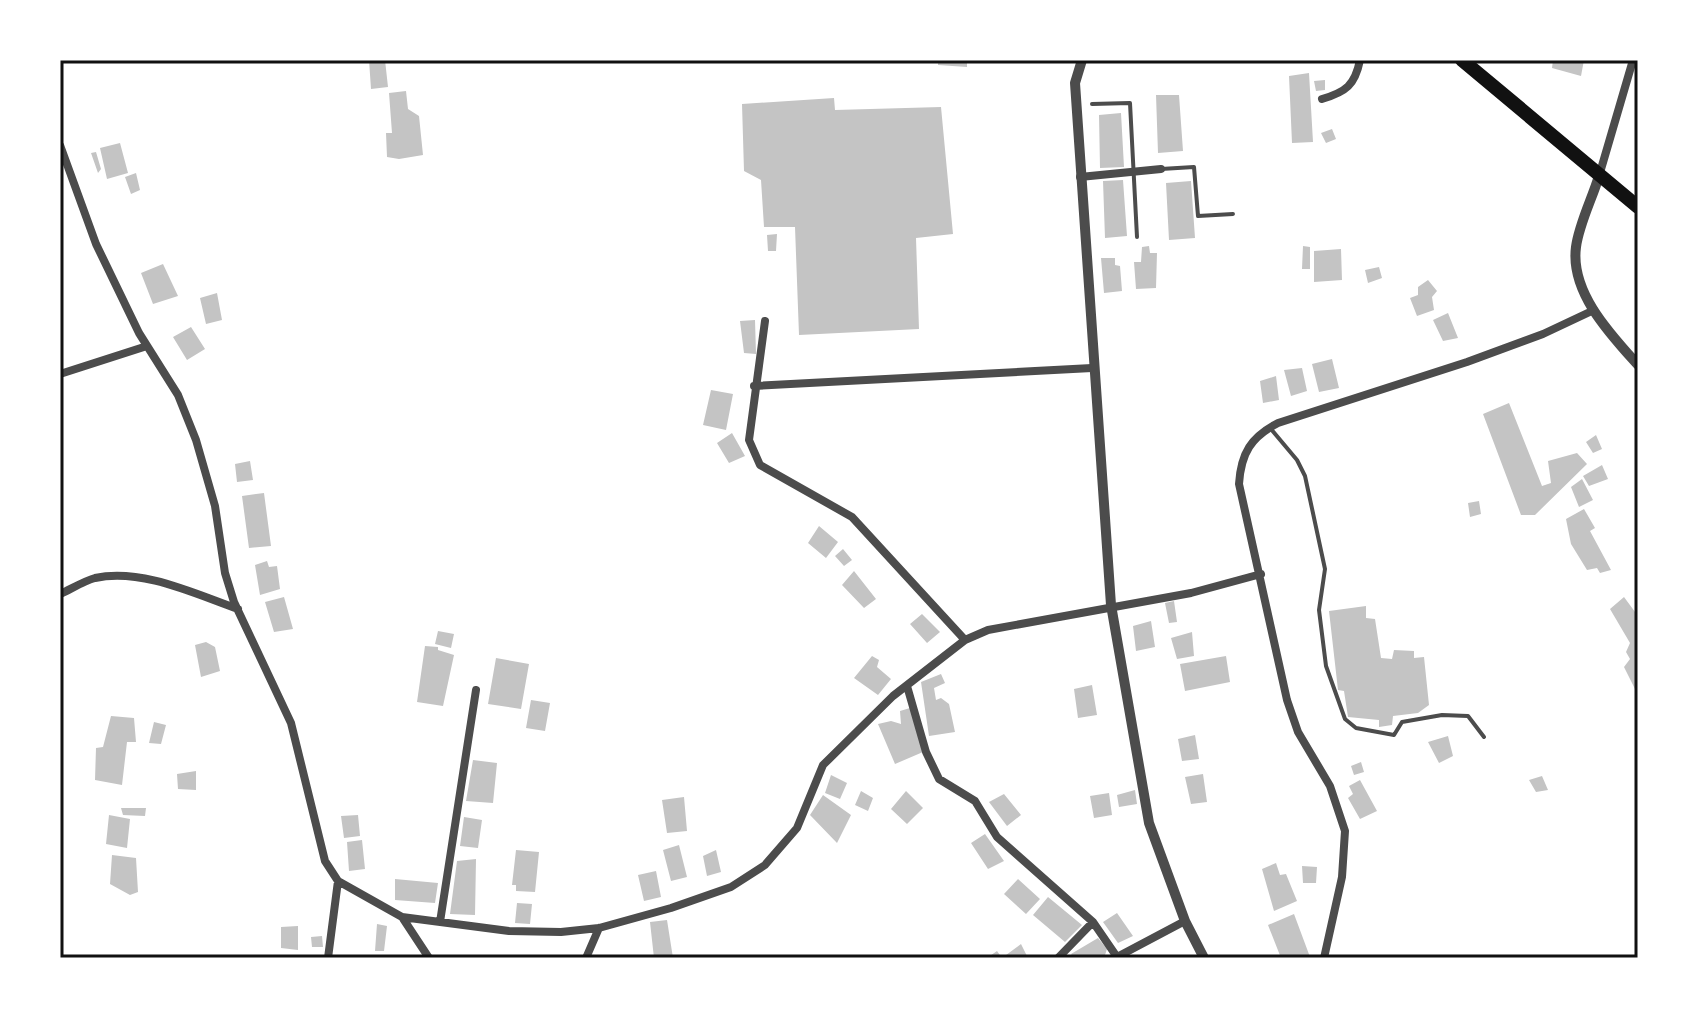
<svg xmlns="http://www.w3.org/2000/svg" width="1698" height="1018" viewBox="0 0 1698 1018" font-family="Overpass,sans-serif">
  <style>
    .building { fill: #c4c4c4 }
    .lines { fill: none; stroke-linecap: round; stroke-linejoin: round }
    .service { stroke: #4c4c4c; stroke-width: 4 }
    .minor { stroke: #4c4c4c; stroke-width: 8 }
    .tertiary { stroke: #4c4c4c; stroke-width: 10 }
    .trunk { stroke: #111; stroke-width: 14 }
    .neatline { fill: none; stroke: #111; stroke-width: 3 }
  </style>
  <rect width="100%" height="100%" fill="#fff"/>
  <!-- building -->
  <path class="building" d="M369,60H385L388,87L371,89Z
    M938,60H967V67L938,65Z
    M1553,60H1584L1581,76L1552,68Z
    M1309,73L1313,142L1292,143L1289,76Z
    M1325,80V90L1316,91L1314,81Z
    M406,91L408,109L419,116L423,155L399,159L387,157L386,133H392L389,93Z
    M1156,95H1179L1183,151L1158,153Z
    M834,98L835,110L941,107L953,234L916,238L919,329L799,335L795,227H764L761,180L744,171L742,104Z
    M1121,113L1124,167L1100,168L1099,115Z
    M1332,129L1336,139L1326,143L1321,133Z
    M120,143L128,173L107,179L100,148Z
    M96,152L101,169L98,173L91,153Z
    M136,173L140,190L131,194L125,177Z
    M1123,180L1127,236L1105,238L1103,181Z
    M1191,181L1195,238L1169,240L1166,183Z
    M777,234L776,251H768L767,235Z
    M1149,246L1150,253H1157L1156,288L1136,289L1134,262H1141L1142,247Z
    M1303,246L1310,247V269H1302Z
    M1341,249L1342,280L1314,282V251Z
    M1101,258H1115V265L1120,266L1122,291L1104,293Z
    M163,264L178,296L153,304L141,273Z
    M1379,267L1382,278L1368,283L1365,270Z
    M1428,280L1437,291L1432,297L1434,310L1417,316L1410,298L1418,295V287Z
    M217,293L222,320L206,324L200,298Z
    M1448,313L1458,338L1443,341L1433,320Z
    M755,320L756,354L744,353L740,321Z
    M191,327L205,349L187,360L173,337Z
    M1332,359L1339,388L1319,392L1312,364Z
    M1302,368L1307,391L1291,396L1284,370Z
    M1276,376L1279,400L1263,403L1260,381Z
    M711,390L733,394L726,430L703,425Z
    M1509,403L1542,486L1551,483L1548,461L1577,453L1587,464L1535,515H1521L1483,414Z
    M732,433L745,456L729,463L717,443Z
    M1596,435L1602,449L1593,453L1586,442Z
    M250,461L253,480L237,482L235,464Z
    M1602,465L1608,479L1589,486L1583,476Z
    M1582,479L1593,500L1579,507L1571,487Z
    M264,493L271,546L249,548L242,496Z
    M1479,501L1481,514L1470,517L1468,503Z
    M1584,509L1595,528L1590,531L1611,570L1600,573L1597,568L1587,570L1571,544L1566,519Z
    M819,526L838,542L826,558L808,543Z
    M843,549L852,560L844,566L835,556Z
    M267,561L269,567L277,566L280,589L260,595L255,565Z
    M854,571L876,599L864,608L842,585Z
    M284,597L293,629L274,632L265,602Z
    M1624,597L1638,616V695L1624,667L1630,659L1626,652L1630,643L1610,609Z
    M1174,601L1177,622L1169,623L1165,603Z
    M1366,606V618L1375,619L1381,658L1392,659L1394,650L1414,651V658L1424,657L1429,705L1418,713L1393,716L1392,725L1379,727V720L1348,717L1344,691L1338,690L1329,611Z
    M922,614L940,632L927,643L910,624Z
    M1151,621L1155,647L1136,651L1133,626Z
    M438,631L454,634L451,648L435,644Z
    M1192,632L1194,656L1177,659L1171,638Z
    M206,642L215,647L220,671L201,677L195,645Z
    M425,646L438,647V650L454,655L443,706L417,702Z
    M872,656L879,660L877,667L891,679L878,695L854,678Z
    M1226,656L1230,682L1185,691L1180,664Z
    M496,658L529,664L521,709L488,704Z
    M941,674L945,683L934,688L936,700L941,698L949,704L955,732L929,736L921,682Z
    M1092,685L1097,715L1078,718L1074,689Z
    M531,700L550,703L545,731L526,728Z
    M910,708L923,752L895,764L878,724L891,721L901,724L900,711Z
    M111,716L134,718L136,742H127L122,785L95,780L96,748L103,747Z
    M154,722L166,725L161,744L149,743Z
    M1195,735L1199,759L1182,761L1178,739Z
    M1448,736L1453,756L1439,763L1428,742Z
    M473,760L497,763L493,803L466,801Z
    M1361,762L1364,772L1354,775L1351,766Z
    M196,771V790L178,789L177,774Z
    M1203,774L1207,802L1191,804L1185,777Z
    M831,775L847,783L840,799L825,793Z
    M1542,776L1548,790L1536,792L1529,780Z
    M1360,780L1377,811L1360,819L1348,798L1353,794L1349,786Z
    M1135,790L1137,804L1119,807L1117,795Z
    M861,791L873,798L868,811L855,805Z
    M906,791L923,808L907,824L891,809Z
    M1109,793L1112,815L1094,818L1090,796Z
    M1004,794L1021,815L1007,826L989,802Z
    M823,795L851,815L837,843L810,815Z
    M684,797L687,831L667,833L662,800Z
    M121,808H146L145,816L123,815Z
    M109,815L130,819L127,848L106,844Z
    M358,815L360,836L344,838L341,816Z
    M464,817L482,820L478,848L460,846Z
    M985,834L1004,861L988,869L971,843Z
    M362,840L365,869L349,871L347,842Z
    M679,845L687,877L671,881L663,850Z
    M516,850L539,852L535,892L516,891V885H512Z
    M716,850L721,872L707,876L703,856Z
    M112,855L136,858L138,892L130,895L110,884Z
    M476,859L475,915L450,914L457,861Z
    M1276,863L1280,875L1286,874L1297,901L1274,911L1262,869Z
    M1302,866L1317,867L1316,883H1303Z
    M656,871L661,897L644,901L638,875Z
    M395,879L438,883L435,903L395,900Z
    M1018,879L1040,899L1026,914L1004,894Z
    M1048,897L1082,925L1065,942L1033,915Z
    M517,903L532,904L530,924L515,923Z
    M1117,913L1133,936L1118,943L1103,922Z
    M1294,914L1310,957L1307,958H1281L1268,925Z
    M667,920L673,958H654L650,922Z
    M377,924L387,926L384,951H375Z
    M298,926V950L281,948V927Z
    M322,936L323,947H312L311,937Z
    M1098,938L1107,949L1104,958H1074L1071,954Z
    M1021,944L1028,958H987L997,951L1002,958Z"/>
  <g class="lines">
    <!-- service -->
    <path class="service" d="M1092,104L1130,103L1137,237
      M1161,169L1194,167L1198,216L1233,214
      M1271,429L1297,460L1305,476L1325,569L1319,610L1326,666L1345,719L1356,728L1394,735L1402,722L1442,715L1468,716L1484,737"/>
    <!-- minor -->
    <path class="minor" d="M1322,99C1346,92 1355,85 1360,60
      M60,145L96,244L139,333L178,395L196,440L215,506L225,573L234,602L291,723L325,861L338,881L402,917L509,931L561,932L599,928L671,908L731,887L765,865L797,828L823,765L893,696L965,640L988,630L1191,593L1261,574
      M1599,176L1633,60
      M1080,177L1161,169
      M765,321L749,440L760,465L852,517L965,640
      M60,374L147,346
      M754,386L1092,368
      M60,594C71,589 84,581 95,578C142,568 195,594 238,609
      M907,686L926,752L939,779L975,801L997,837L1093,922L1117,957L1185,921
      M402,917L429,958
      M440,922L476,690
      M328,958L338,881
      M586,958L599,928
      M1058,958L1093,922
      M1324,958L1342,877L1345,831L1330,786L1298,732L1287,700L1239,484C1241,453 1251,437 1278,423L1467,362L1543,334L1594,310"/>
    <!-- tertiary -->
    <path class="tertiary" d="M1082,60L1075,83L1111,605L1149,823L1185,921L1204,958
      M1599,176C1592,199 1579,224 1576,247C1570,292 1610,334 1638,365"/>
    <!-- trunk -->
    <path class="trunk" d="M1462,60L1638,207"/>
  </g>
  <!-- border -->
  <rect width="1698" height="1018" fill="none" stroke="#ffffff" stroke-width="124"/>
  <rect x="62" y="62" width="1574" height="894" class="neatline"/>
</svg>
